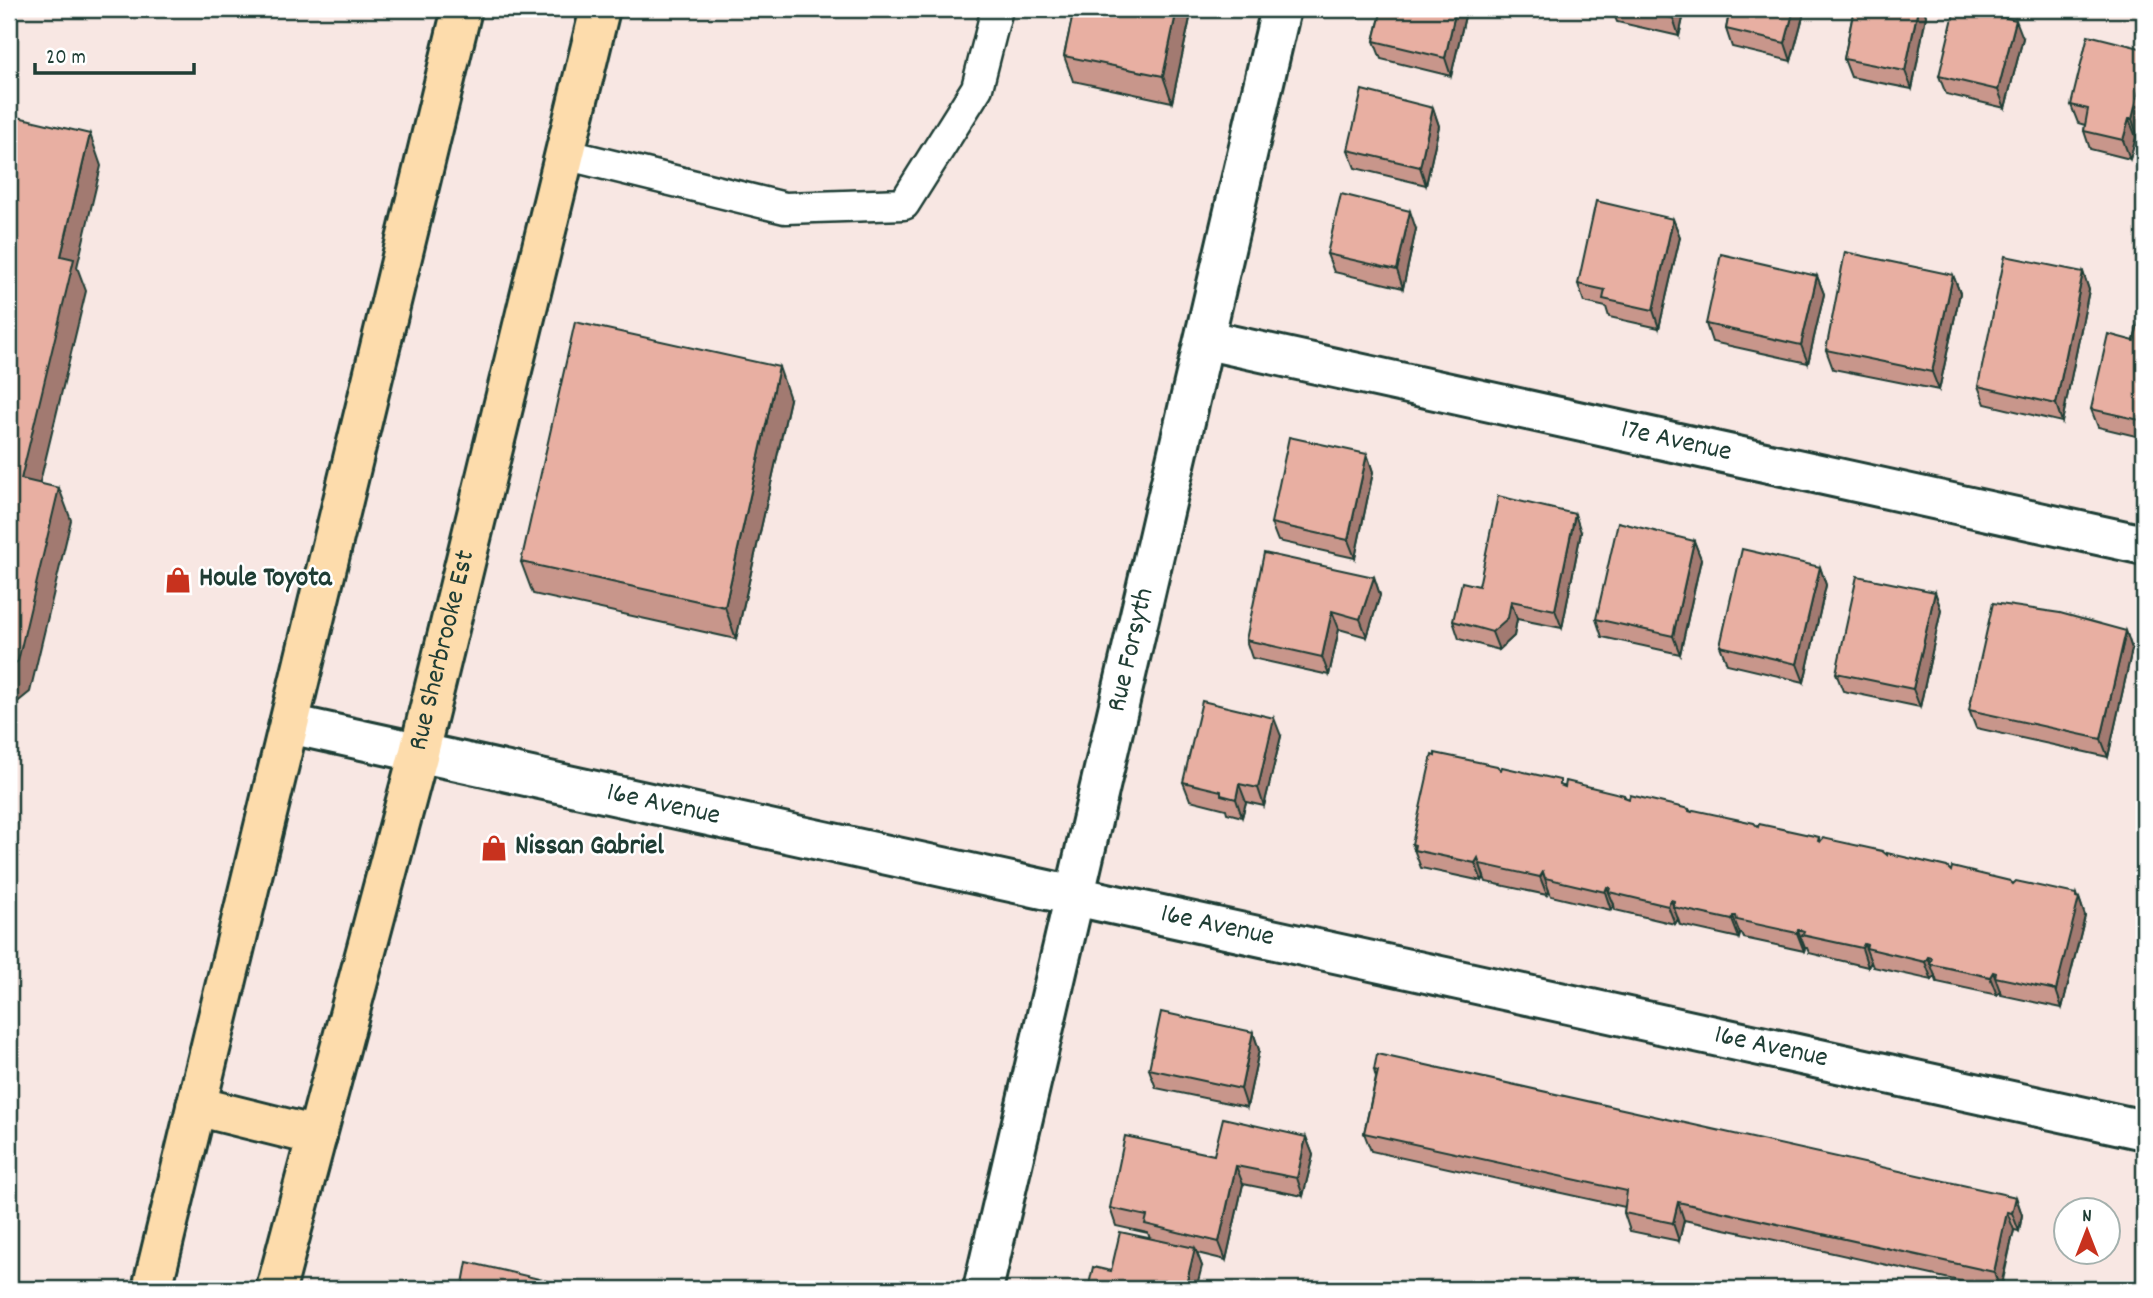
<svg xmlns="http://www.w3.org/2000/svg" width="2153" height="1298" viewBox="0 0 2153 1298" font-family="Dekko,sans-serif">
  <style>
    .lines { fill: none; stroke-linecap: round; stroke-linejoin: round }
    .service-casing { stroke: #1f3d34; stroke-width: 35 }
    .minor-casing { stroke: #1f3d34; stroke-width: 44 }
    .primary-casing { stroke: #1f3d34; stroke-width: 44 }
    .service { stroke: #fff; stroke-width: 30 }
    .minor { stroke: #fff; stroke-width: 38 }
    .primary { stroke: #fddcac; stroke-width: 38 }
    .wall { fill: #c8968b; stroke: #1f3d34; stroke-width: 2 }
    .shaded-wall { fill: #a27a71; stroke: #1f3d34; stroke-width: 2 }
    .building { fill: #e8afa2; stroke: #1f3d34; stroke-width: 2 }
    .labels { text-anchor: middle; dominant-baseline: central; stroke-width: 5; stroke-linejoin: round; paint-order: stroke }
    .street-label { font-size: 28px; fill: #1f3d34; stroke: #fff }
    .poi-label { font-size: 28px; font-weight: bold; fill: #1f3d34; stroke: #fff; text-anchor: start }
  </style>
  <rect width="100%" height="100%" fill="#f8e7e3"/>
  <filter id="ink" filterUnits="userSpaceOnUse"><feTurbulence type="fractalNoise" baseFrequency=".0143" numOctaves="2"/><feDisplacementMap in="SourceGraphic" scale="14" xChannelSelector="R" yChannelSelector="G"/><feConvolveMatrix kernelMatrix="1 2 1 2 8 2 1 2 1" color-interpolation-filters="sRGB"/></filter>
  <g filter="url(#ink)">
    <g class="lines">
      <!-- service casing -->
      <g class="service-casing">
        <path id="service" d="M564,154L785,208L904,204L977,88L997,9"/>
      </g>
      <!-- minor casing -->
      <g class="minor-casing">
        <g id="minor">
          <path id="s1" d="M1207,340L2144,545"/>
          <path id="s2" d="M289,724L2144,1130"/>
          <path id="s3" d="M983,1289C1081,862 1185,436 1281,9"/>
        </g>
      </g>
      <!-- primary casing -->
      <g class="primary-casing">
        <g id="primary">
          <path d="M196,1106L317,1136"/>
          <path d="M152,1289L462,9"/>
          <path id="s4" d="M276,1289L419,752L600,9"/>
        </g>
      </g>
      <!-- service -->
      <use href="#service" class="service"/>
      <!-- minor -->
      <use href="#minor" class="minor"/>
      <!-- primary -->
      <use href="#primary" class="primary"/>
    </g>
    <!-- wall -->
    <path class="wall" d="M260,9H277L276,13Z
      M1074,9H1192L1172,102L1073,81L1064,56Z
      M1382,9H1462L1465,16L1451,76L1381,59L1374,41Z
      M1612,9H1685L1679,36L1617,22Z
      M1730,9H1805L1791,61L1732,47L1726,29Z
      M1854,9H1924L1926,16L1912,89L1851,77L1844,59Z
      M2023,38L2005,108L1946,94L1939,76Z
      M2144,49V114L2138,137H2136L2130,159L2090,149L2084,131L2085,125L2078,123L2071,105Z
      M1433,108L1439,126L1426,185L1355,168L1348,150Z
      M1673,219L1680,237L1659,328L1609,317L1606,307L1584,302L1578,284Z
      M1416,229L1403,288L1334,272L1327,254Z
      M2083,272L2089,290L2062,422L1985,404L1978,386Z
      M1953,275L1960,293L1939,390L1833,369L1826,350Z
      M1817,276L1824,294L1808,363L1712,342L1706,324Z
      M2144,299V438L2098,427L2091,409L2134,341Z
      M790,399L736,639L533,594L521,562Z
      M1367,454L1373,472L1355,558L1278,541L1271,523Z
      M1581,532L1562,628L1517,619L1514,636L1499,650L1459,639L1453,621L1479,586Z
      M1694,541L1701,559L1680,654L1602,637L1596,619Z
      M1820,567L1826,585L1804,682L1727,664L1720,646Z
      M1374,577L1380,595L1367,637L1339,629L1329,675L1252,658L1246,640Z
      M1935,592L1941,610L1920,707L1843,691L1836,673Z
      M2126,631L2132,649L2108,757L1976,728L1969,710Z
      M1281,736L1264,806L1246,802L1242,817L1227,813L1226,809L1190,800L1183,782Z
      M1501,770L1562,786L1624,795L1626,798L1689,809L1691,812L1758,827L1819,837L1820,842L1887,855L1951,871L2079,898L2085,916L2062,1008L2001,995L2000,991L1997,995L1937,982L1935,976L1932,980L1873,967L1871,962L1868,967L1809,953L1807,948H1805L1804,951L1744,938L1742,934H1740L1739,938L1680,925L1678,919L1675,924L1615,910L1614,905L1611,910L1551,896L1549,891L1547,895L1486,882L1484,877L1482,881L1421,868L1412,844Z
      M1253,1032L1259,1050L1247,1107L1156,1088L1149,1069Z
      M1374,1070L2016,1197L2022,1215L2019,1231L2014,1230L2001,1289H1995L1684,1220L1679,1241L1630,1231L1624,1213L1625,1207L1371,1151L1364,1133L1376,1078Z
      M1306,1137L1313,1155L1303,1196L1243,1184L1226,1260L1197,1253L1202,1266L1111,1271L1150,1239L1148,1233L1116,1226L1110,1208L1214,1155Z"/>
    <!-- shaded-wall -->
    <path class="shaded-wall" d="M1177,9H1192L1172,102L1163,76Z
      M1456,9H1462L1465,16L1451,76L1445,58Z
      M1674,9H1685L1679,36L1673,18Z
      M1794,9H1805L1791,61L1785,43Z
      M1918,9H1924L1926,16L1912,89L1905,71Z
      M2016,20L2023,38L2005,108L1998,90Z
      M2144,70V114L2138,137L2132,119Z
      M1433,108L1439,126L1426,185L1420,167Z
      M2129,119L2136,137L2130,159L2123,140Z
      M90,134L101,166L77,267L86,291L33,511L21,479L61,256Z
      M1410,211L1416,229L1403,288L1397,270Z
      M1673,219L1680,237L1659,328L1653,310Z
      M2083,272L2089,290L2062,422L2056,404Z
      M1953,275L1960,293L1939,390L1932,372Z
      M1817,276L1824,294L1808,363L1801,345Z
      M779,367L790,399L736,639L725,607Z
      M1367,454L1373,472L1355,558L1348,540Z
      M59,488L71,520L30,692L9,709V668Z
      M1575,514L1581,532L1562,628L1555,610Z
      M1694,541L1701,559L1680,654L1673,636Z
      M1820,567L1826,585L1804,682L1797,664Z
      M1374,577L1380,595L1367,637L1360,619Z
      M1935,592L1941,610L1920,707L1913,689Z
      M1511,601L1517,619L1514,636L1499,650L1492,632Z
      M1332,611L1339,629L1329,675L1322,657Z
      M2126,631L2132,649L2108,757L2101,739Z
      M1274,718L1281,736L1264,806L1258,788Z
      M1239,784L1246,802L1242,817L1236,799Z
      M1478,858L1484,877L1482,881L1475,863Z
      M1543,872L1549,891L1547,895L1540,877Z
      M1607,887L1614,905L1611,910L1605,892Z
      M2076,894L2078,900L2079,898L2085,916L2062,1008L2056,990Z
      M1671,900L1678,919L1675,924L1668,906Z
      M1733,916L1740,934L1739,938L1732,920Z
      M1798,930L1805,948L1804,951L1797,933Z
      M1864,944L1871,962L1868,967L1862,948Z
      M1928,957L1935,976L1932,980L1925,962Z
      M1993,972L2000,991L1997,995L1990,977Z
      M1253,1032L1259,1050L1247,1107L1241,1089Z
      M1306,1137L1313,1155L1303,1196L1297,1178Z
      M1236,1166L1243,1184L1226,1260L1219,1242Z
      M2016,1197L2022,1215L2019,1231L2012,1213Z
      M1678,1202L1684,1220L1679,1241L1673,1223Z
      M2007,1212L2014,1230L2000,1289L1994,1272Z
      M1195,1248L1202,1266L1196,1289H1185Z"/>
    <!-- building -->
    <path class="building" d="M1074,9H1177L1163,76L1064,56Z
      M1382,9H1456L1445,58L1374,41Z
      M1631,9H1674L1673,18Z
      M1730,9H1794L1785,43L1726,29Z
      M1854,9H1918L1905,71L1844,59Z
      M1955,9H1967L2016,20L1998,90L1939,76Z
      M2088,35L2144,49V70L2132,119H2129L2123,140L2084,131L2088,109L2071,105Z
      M1362,90L1433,108L1420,167L1348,150Z
      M9,115L90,134L61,256L74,259L21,479L59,488L18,661L9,668Z
      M1341,194L1410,211L1397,270L1327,254Z
      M1596,201L1673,219L1653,310L1603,299L1605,290L1578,284Z
      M1845,252L1953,275L1932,372L1826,350Z
      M1721,254L1817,276L1801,345L1706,324Z
      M2005,256L2083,272L2056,404L1978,386Z
      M2144,299V421L2091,409L2108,334L2134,341Z
      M575,322L779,367L725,607L521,562Z
      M1289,437L1367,454L1348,540L1271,523Z
      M1498,496L1575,514L1555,610L1511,601L1508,618L1492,632L1453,621L1462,582L1479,586Z
      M1618,522L1694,541L1673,636L1596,619Z
      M1742,549L1820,567L1797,664L1720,646Z
      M1264,553L1374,577L1360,619L1332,611L1322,657L1246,640Z
      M1857,576L1935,592L1913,689L1836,673Z
      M1993,603L2060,613L2126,631L2101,739L1969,710Z
      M1202,701L1274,718L1258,788L1239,784L1236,799L1221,795V791L1183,782Z
      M1435,753L1497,766L1501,770L1502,767L1560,780V785L1565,787L1566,781L1624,795V797L1629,799L1630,795L1689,809V811L1692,812L1694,810L1754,823L1758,827L1759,824L1819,837L1818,841L1820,842L1823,838L1882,851L1887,855V853L1947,867L1951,871L1952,867L2010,881L2013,884L2016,881L2076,894V897L2079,898L2056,990L1995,977L1996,973L1993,972L1990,977L1930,964L1932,958L1928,957L1925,962L1866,948L1867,945L1864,944L1862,948L1802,935L1804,931L1801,930H1798L1797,933L1737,920L1736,916H1733L1732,920L1673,907L1674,901L1671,900L1668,906L1609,892L1610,888L1607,887L1605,892L1545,878L1543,872L1540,877L1480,864L1478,858L1475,863L1414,850L1415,845L1412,844L1432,755L1435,756Z
      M1161,1012L1253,1032L1241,1089L1149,1069Z
      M1377,1054L2016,1197L2012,1213L2007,1212L1994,1272L1678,1202L1673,1223L1624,1213L1627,1191L1364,1133L1378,1071L1374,1070Z
      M1223,1118L1306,1137L1297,1178L1236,1166L1219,1242L1145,1224L1147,1216L1110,1208L1125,1136L1214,1155Z
      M1120,1232L1195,1248L1185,1289H1088L1093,1267L1111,1271Z
      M467,1262L556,1283L555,1289H462Z"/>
  </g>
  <!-- icons -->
  <defs>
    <g id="shop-bare" transform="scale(2.1)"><path d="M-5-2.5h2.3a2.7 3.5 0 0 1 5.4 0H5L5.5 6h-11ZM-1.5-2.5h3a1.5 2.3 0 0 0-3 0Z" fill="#c8321e" stroke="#fff" stroke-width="2.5" paint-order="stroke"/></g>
  </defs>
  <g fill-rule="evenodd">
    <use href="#shop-bare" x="178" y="580"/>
    <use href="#shop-bare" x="494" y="848"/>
  </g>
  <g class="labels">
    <!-- street labels -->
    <g class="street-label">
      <text stroke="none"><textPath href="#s1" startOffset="480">17e Avenue</textPath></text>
      <text stroke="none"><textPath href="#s3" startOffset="656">Rue Forsyth</textPath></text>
      <text stroke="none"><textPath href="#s4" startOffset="660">Rue Sherbrooke Est</textPath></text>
      <text stroke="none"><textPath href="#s2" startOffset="383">16e Avenue</textPath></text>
      <text stroke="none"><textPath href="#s2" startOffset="950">16e Avenue</textPath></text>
      <text stroke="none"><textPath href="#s2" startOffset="1517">16e Avenue</textPath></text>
    </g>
    <!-- poi labels -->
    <g class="poi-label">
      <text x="199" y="580">Houle Toyota</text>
      <text x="515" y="848">Nissan Gabriel</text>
    </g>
  </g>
  <!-- margin -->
  <rect width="2153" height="1298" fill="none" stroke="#fff" stroke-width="35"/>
  <rect x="18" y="18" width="2118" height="1263" fill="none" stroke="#1f3d34" stroke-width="2.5" filter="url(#ink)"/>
  <!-- north arrow -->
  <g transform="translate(2087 1231)"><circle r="33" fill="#ffffff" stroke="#a5b1ae" stroke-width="2"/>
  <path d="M0-5L12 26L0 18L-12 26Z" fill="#c8321e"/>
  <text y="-10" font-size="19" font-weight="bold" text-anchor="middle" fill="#1f3d34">N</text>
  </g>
  <!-- scale -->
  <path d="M35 63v10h159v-10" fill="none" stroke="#1f3d34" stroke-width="3.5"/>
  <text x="46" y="63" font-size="21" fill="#1f3d34" stroke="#ffffff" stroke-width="5" paint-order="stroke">20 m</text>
</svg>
